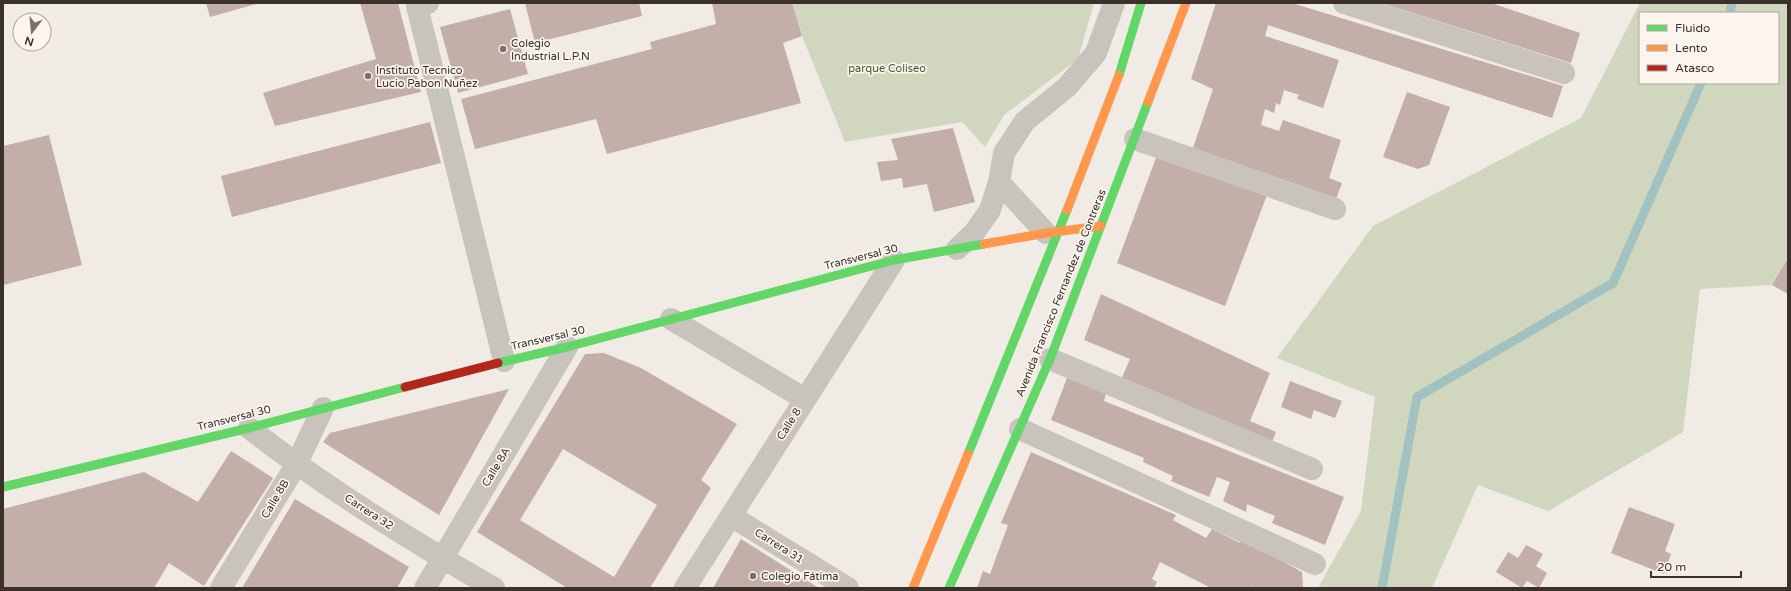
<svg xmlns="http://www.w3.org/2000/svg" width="1791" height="591" viewBox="0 0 1791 591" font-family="'Varela Round',sans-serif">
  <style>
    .green { fill: #d1d6bf; fill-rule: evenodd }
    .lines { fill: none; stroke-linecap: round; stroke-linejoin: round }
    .stream { stroke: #a1c2c1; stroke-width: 9 }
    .building { fill: #c3afa7; fill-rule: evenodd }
    .street { stroke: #c9c3be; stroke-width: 22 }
    .fast { stroke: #63d668; stroke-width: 9 }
    .slow { stroke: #ff974d; stroke-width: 9 }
    .jam { stroke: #b3261e; stroke-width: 9 }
    .poi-dot { fill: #7a716c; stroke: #fbf5ee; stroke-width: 1.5 }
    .labels { text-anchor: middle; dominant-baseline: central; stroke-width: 3.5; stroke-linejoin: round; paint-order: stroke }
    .poi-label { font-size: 11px; fill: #3b302b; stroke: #fbf5ee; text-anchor: start }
    .park-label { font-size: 11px; fill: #4a5a2e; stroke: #fbf5ee }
    .street-label { font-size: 11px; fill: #3b302b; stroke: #fbf5ee }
  </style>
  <rect width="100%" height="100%" fill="#f0ebe5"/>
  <!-- green -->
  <path class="green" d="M792,3H1094L1078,59L1004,115L985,147L962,122L845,142L802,36Z
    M1640,3H1788V258L1772,285L1700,289L1683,432L1548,511L1478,485L1432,588H1318L1361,511L1375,397L1277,358L1373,226L1581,118ZM1640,13H1778V83H1640Z"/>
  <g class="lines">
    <!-- stream -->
    <path class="stream" d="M1730,13L1732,3
      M1382,588L1417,397L1613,283L1701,83"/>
  </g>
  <!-- building -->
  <path class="building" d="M206,3H260L210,17Z
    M360,3H398L421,92L275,126L263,93L376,59Z
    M525,3H639L642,16L535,43Z
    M712,3H792L802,36L783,43L801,103L607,154L596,119L475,149L461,99L652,49L650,42L716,24Z
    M1216,3H1292L1563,86L1552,118L1268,25L1265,36L1339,60L1323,108L1297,99L1299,95L1284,90L1280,105L1276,103L1274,113L1265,109L1261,125L1279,131L1283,120L1341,140L1329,178L1342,183L1336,199L1193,148L1213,89L1191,79Z
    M1381,3H1491L1580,33L1571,63Z
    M510,9L528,74L458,93L440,27Z
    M1407,92L1450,107L1429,165L1418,169L1383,157Z
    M430,122L441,163L232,217L221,176Z
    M953,128L975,202L934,212L927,184L903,188L902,178L881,181L877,162L898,160L891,139Z
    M49,135L82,265L3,285V146Z
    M1157,155L1267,195L1225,306L1117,263Z
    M1788,258V294L1772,285Z
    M1101,294L1270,373L1250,421L1276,432L1272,442L1120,382L1130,359L1084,340Z
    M604,353L641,368L737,424L701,480L711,488L650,588H567L477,532L585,354ZM563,449L657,505L614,577L520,520Z
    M1067,378L1106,393L1104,401L1344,497L1325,545L1272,523L1275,516L1247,504L1246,512L1223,501L1230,482L1217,477L1209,497L1171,481L1173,476L1143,462L1144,458L1051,420Z
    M1290,381L1342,401L1335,418L1314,410L1311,419L1281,407Z
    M509,389L439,515L323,442L330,433Z
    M231,451L273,478L204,586L169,563L154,588H3V509L144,472L198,502Z
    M1031,452L1176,515L1173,520L1206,538L1212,529L1240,543L1241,538L1302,572L1303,588H1254L1252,586L1251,588H1211L1160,562L1152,579L1157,582L1154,588H977L983,571L990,574L1008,525L1001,523Z
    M295,499L409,567L397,588H242Z
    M1629,507L1675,524L1665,551L1671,554L1664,574L1611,553Z
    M741,539L819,588H713Z
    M1526,545L1543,554L1536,566L1547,573L1539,588L1527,581L1522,588L1496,572L1508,552L1518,558Z"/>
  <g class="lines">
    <!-- street -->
    <path class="street" d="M428,3L417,6L504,361
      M1344,3L1564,73
      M1135,139L1335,209
      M999,182L1046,233
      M957,249L974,233L990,210L999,182L1004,153L1025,121L1067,87L1096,53L1114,3
      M671,319L805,399
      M1050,359L1312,469
      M249,428C325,488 410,540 494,588
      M1020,429L1315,564
      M731,516L848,588
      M221,588L296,465L323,408
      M425,588L567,347
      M685,588L894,260"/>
    <!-- fast -->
    <path class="fast" d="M1119,75L1141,3
      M498,363L567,347L894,260L984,244
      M968,454L1067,210
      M3,487L249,428L405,387
      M949,588L1050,359L1148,102"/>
    <!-- slow -->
    <path class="slow" d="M1148,102L1186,3
      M1067,210L1119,75
      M984,244L1046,233L1101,226
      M913,588L968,454"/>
    <!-- jam -->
    <path class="jam" d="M405,387L498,363"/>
  </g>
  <!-- markers -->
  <g class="poi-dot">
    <circle cx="503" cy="49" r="4"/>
    <circle cx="368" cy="76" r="4"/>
    <circle cx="753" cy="576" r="4"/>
  </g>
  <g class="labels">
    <!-- poi labels -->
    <g class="poi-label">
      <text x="511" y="43">Colegio<tspan x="511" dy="13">Industrial L.P.N</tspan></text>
      <text x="376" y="70">Instituto Tecnico<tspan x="376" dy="13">Lucio Pabon Nuñez</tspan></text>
      <text x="761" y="576">Colegio Fátima</text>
    </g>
    <!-- park labels -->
    <g class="park-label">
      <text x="887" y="68">parque Coliseo</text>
    </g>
    <!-- street labels -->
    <g class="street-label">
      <text transform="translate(861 257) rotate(-14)">Transversal 30</text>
      <text transform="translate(1061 293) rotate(-68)">Avenida Francisco Fernandez de Contreras</text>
      <text transform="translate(548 338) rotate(-13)">Transversal 30</text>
      <text transform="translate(234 418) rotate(-14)">Transversal 30</text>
      <text transform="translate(789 424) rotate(-58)">Calle 8</text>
      <text transform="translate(496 467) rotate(-59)">Calle 8A</text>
      <text transform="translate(275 499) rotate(-59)">Calle 8B</text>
      <text transform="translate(369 512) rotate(33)">Carrera 32</text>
      <text transform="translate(779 546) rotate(32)">Carrera 31</text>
    </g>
  </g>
  <!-- border -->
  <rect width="1791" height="591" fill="none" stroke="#3b302b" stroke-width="8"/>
  <!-- legend -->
  <rect x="1639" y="12" width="140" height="72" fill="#fbf5ee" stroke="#aea6a0"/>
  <rect x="1647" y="25" width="20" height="6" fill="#63d668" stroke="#aea6a0"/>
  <text x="1675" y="32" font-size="12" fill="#3b302b">Fluido</text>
  <rect x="1647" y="45" width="20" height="6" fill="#ff974d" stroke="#aea6a0"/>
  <text x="1675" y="52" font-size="12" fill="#3b302b">Lento</text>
  <rect x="1647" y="65" width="20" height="6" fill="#b3261e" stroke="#aea6a0"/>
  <text x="1675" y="72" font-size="12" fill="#3b302b">Atasco</text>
  <!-- north arrow -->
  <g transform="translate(32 32) rotate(196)"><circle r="19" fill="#fbf5ee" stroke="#aea6a0"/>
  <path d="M0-3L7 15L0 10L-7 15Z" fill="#7a716c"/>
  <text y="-6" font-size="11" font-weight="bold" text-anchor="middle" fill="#3b302b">N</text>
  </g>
  <!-- scale -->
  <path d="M1651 571v6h90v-6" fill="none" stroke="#3b302b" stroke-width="2"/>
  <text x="1657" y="571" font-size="12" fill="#3b302b" stroke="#fbf5ee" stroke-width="3" paint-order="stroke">20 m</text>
</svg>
